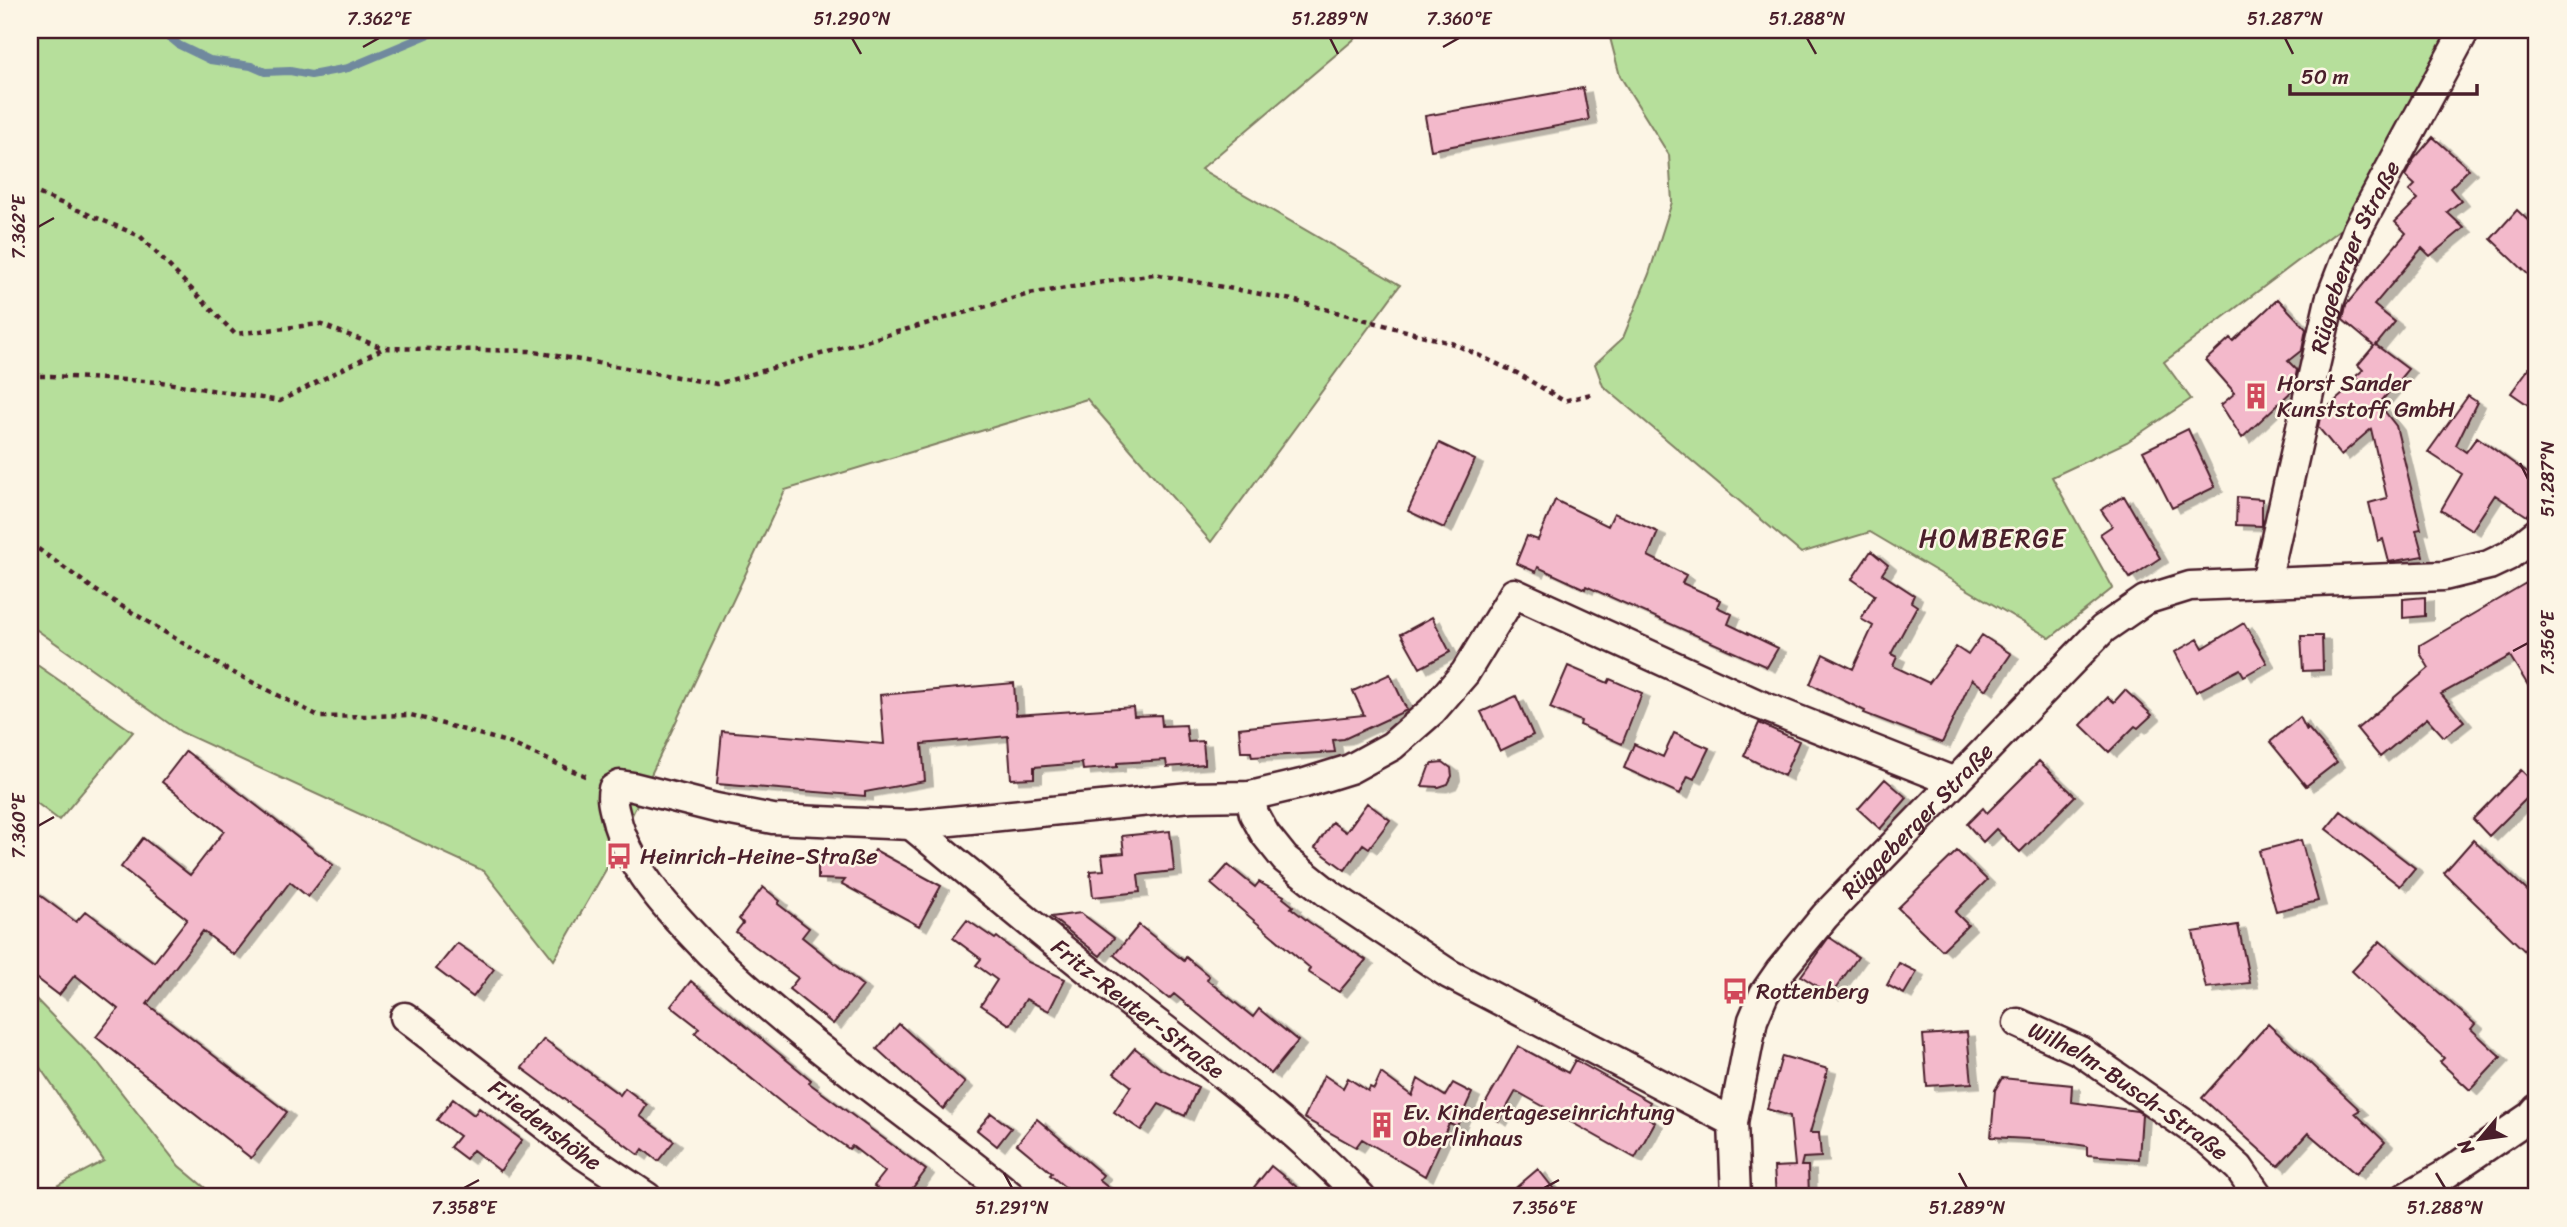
<svg xmlns="http://www.w3.org/2000/svg" width="2567" height="1227" viewBox="0 0 2567 1227" font-family="Sriracha,sans-serif">
  <style>
    .green { fill: #b6df9b; stroke: #807f63; stroke-width: 2 }
    .lines { fill: none; stroke-linecap: round; stroke-linejoin: round }
    .stream { stroke: #70899e; stroke-width: 8 }
    .building { fill: #f3b9cb; stroke: #4a1f2b; stroke-width: 2; filter: url(#shadow) }
    .minor-casing { stroke: #4a1f2b; stroke-width: 33 }
    .path { stroke: #4a1f2b; stroke-width: 4.5; stroke-dasharray: 5 5; stroke-linecap: butt }
    .minor { stroke: #fcf5e5; stroke-width: 28 }
    .ticks { fill: none; stroke: #4a1f2b; stroke-width: 2.5 }
    .labels { text-anchor: middle; dominant-baseline: central; stroke-width: 5; stroke-linejoin: round; paint-order: stroke }
    .street-label { font-size: 23px; fill: #4a1f2b; stroke: #fcf5e5 }
    .poi-label { font-size: 23px; fill: #4a1f2b; stroke: #fcf5e5; text-anchor: start }
    .quarter-label { font-size: 26px; letter-spacing: 2px; fill: #4a1f2b; stroke: #fcf5e5 }
    .neatline { fill: none; stroke: #4a1f2b; stroke-width: 2.5 }
    .ticks-label { font-size: 18px; text-anchor: middle; fill: #4a1f2b }
  </style>
  <defs>
    <filter id="shadow"><feDropShadow dx="8" dy="4.5" stdDeviation="0" flood-color="#0004"/></filter>
  </defs>
  <rect width="100%" height="100%" fill="#fcf5e5"/>
  <filter id="ink" filterUnits="userSpaceOnUse"><feTurbulence type="fractalNoise" baseFrequency=".0143" numOctaves="2"/><feDisplacementMap in="SourceGraphic" scale="14" xChannelSelector="R" yChannelSelector="G"/><feConvolveMatrix kernelMatrix="1 2 1 2 8 2 1 2 1" color-interpolation-filters="sRGB"/></filter>
  <g filter="url(#ink)">
    <!-- green -->
    <path class="green" d="M30,30H1365L1201,169L1400,285L1211,542L1087,399L785,490L608,866L554,960L484,871L181,732L30,625Z
      M1608,30H2454L2343,227L2164,362L2191,399L2127,442L2052,477L2113,588L2050,638L1870,532L1801,553L1603,386L1595,364L1623,338L1649,274L1672,202L1669,155L1620,76Z
      M30,660L133,732L59,820L30,798Z
      M30,993L99,1064L179,1166L216,1197H66L58,1185L104,1161L30,1053Z"/>
    <g class="lines">
      <!-- stream -->
      <path class="stream" d="M161,30L179,45L210,60L251,66L265,72L290,71L311,75L348,68L439,30"/>
    </g>
    <!-- building -->
    <path class="building" d="M1583,88L1589,120L1431,150L1425,116Z
      M2433,137L2469,169L2450,188L2461,201L2447,212L2464,228L2430,256L2422,248L2374,305L2395,322L2376,345L2408,369L2379,404L2396,426L2421,529L2416,530L2423,556L2389,562L2383,539L2378,541L2369,503L2387,498L2371,429L2341,455L2318,427L2321,413L2359,380L2355,377L2363,370L2358,365L2374,346L2343,320L2346,305L2406,233L2395,222L2418,199L2409,191L2415,185L2405,176L2414,159Z
      M2517,210L2537,229V283L2491,239Z
      M2278,299L2306,329L2302,350L2288,361L2297,370L2293,390L2242,438L2221,405L2235,393L2206,360L2230,338L2233,341Z
      M2537,357V411L2511,393Z
      M2468,396L2477,402L2456,445L2466,452L2477,437L2537,480V502L2527,516L2495,495L2472,530L2441,510L2462,474L2428,452Z
      M2188,429L2215,487L2172,508L2143,451Z
      M1439,443L1475,460L1444,528L1408,511Z
      M2124,496L2160,558L2130,578L2100,534L2112,526L2101,510Z
      M2237,497L2262,499V526L2236,525Z
      M1555,500L1608,526L1614,513L1658,532L1648,556L1686,575L1682,583L1720,600L1717,607L1732,614L1728,624L1778,648L1767,667L1586,586L1585,589L1538,567L1536,572L1516,563L1527,536L1538,540Z
      M1871,551L1888,565L1882,574L1914,595L1911,602L1917,606L1891,654L1897,657L1893,666L1929,683L1956,647L1968,655L1982,635L2011,654L1986,690L1972,679L1942,743L1864,713L1865,711L1810,684L1823,654L1853,669L1873,626L1861,619L1875,595L1852,579Z
      M2526,583L2537,602V700L2510,656L2441,694L2464,721L2444,737L2427,718L2380,757L2357,729L2429,668L2420,653V645Z
      M2425,597V616L2403,618V599Z
      M1432,617L1450,652L1420,668L1401,634Z
      M2244,623L2267,663L2244,676L2240,669L2196,692L2175,652L2198,639L2203,648Z
      M2301,636H2322L2323,670L2303,671Z
      M1568,666L1608,683L1610,679L1642,693L1622,744L1580,725L1581,721L1550,708Z
      M1390,674L1407,710L1344,739L1333,740L1335,752L1252,757L1251,752H1241L1239,728L1364,715L1353,691Z
      M1014,683L1016,715L1133,707L1134,716L1161,715L1162,726L1186,725L1188,742L1203,741L1205,764L1167,767L1166,760L1117,763V767L1083,770L1082,763L1034,767V778L1011,779L1008,736L922,744L925,781L865,792V796L717,784L722,731L884,744L880,695Z
      M2125,690L2152,715L2138,728L2135,726L2109,752L2081,725L2108,697L2114,702Z
      M1516,696L1533,735L1500,751L1481,712Z
      M2300,717L2307,731V727L2337,762L2306,786L2270,742Z
      M1759,723L1799,741L1784,776L1744,756Z
      M1674,733L1709,748L1694,779L1688,776L1680,794L1624,768L1634,744L1663,757Z
      M186,751L333,865L308,897L290,882L234,955L203,931L147,1004L287,1112L251,1158L96,1037L118,1009L75,975L59,995L30,973V888L76,922L86,911L154,962L187,919L121,867L143,838L190,875L224,831L162,782Z
      M2039,761L2075,796L2020,852L1996,829L1983,842L1967,824L1983,808L1987,813Z
      M1443,762L1451,768L1452,776L1448,784L1439,787L1422,786L1429,767L1433,763Z
      M2521,770L2537,785V788L2489,836L2473,819Z
      M1885,779L1907,798L1880,829L1858,809Z
      M1367,803L1390,820L1369,848L1363,844L1345,870L1315,848L1332,822L1346,832Z
      M2341,811L2415,868L2400,886L2326,829Z
      M1170,831L1174,871L1138,875L1140,892L1093,897L1090,871L1104,870L1102,855L1124,853L1122,836Z
      M2301,840L2318,901L2276,911L2259,851Z
      M2473,840L2537,900V963L2444,873Z
      M875,850L941,886L919,926L842,884L845,880L818,879V858H870Z
      M1957,851L1987,880L1955,912L1968,925L1942,950L1898,908Z
      M1228,865L1255,887L1259,882L1284,896L1283,898L1293,906L1291,908L1309,922L1366,960L1339,992L1308,972L1310,968L1211,884Z
      M763,887L780,901L778,904L809,928L802,937L863,986L833,1024L789,989L798,978L736,932L743,923L739,919Z
      M1081,913L1114,938L1100,956L1051,917Z
      M967,920L995,939L997,937L1028,962L1065,979L1049,1011L1026,999L1010,1025L981,1005L997,980L976,965L981,959L953,938Z
      M1139,925L1184,961L1186,957L1209,976L1207,980L1253,1017L1259,1009L1298,1041L1271,1074L1174,994L1169,999L1114,955Z
      M2238,925L2250,983L2206,988L2193,932Z
      M1829,937L1858,957L1831,995L1801,976Z
      M2380,941L2475,1024L2471,1029L2501,1057L2470,1090L2440,1062L2444,1058L2352,971Z
      M457,943L494,969L473,997L436,969Z
      M1899,963L1917,972L1904,994L1887,985Z
      M691,981L811,1080L809,1083L926,1170L906,1197H889L874,1186L885,1172L852,1146L849,1149L789,1107L788,1108L695,1033L699,1028L671,1006Z
      M899,1024L965,1083L943,1109L877,1049Z
      M2268,1024L2360,1110L2355,1113L2385,1142L2356,1174L2308,1133L2278,1166L2202,1098Z
      M1967,1032L1972,1083L1927,1086L1923,1035Z
      M544,1039L620,1095L625,1088L647,1105L640,1116L674,1141L658,1161L643,1149L639,1155L522,1068Z
      M1518,1046L1568,1073L1575,1060L1650,1102L1643,1115L1655,1122L1635,1158L1516,1091L1499,1121L1481,1111Z
      M1135,1048L1161,1069L1198,1087L1185,1116L1159,1104L1141,1130L1114,1112L1131,1086L1114,1073Z
      M1782,1056L1828,1069L1810,1133H1819L1821,1157L1803,1158L1801,1166H1808L1809,1197H1776L1774,1167L1795,1166L1790,1116L1767,1109Z
      M1381,1073L1412,1096L1418,1079L1445,1096L1453,1083L1472,1093L1457,1126L1449,1123L1425,1176L1362,1139L1356,1147L1304,1118L1324,1075L1343,1088L1348,1078L1368,1091L1370,1087L1374,1089Z
      M2002,1078L2072,1085L2071,1102L2137,1111L2142,1114L2139,1159L2087,1155V1146L2046,1140L1991,1137L1995,1090Z
      M453,1099L474,1115L479,1108L522,1140L500,1171L473,1150L466,1159L450,1147L459,1136L437,1120Z
      M991,1113L1011,1128L997,1146L977,1130Z
      M1037,1119L1103,1175L1099,1180L1120,1197H1077L1050,1175L1052,1173L1017,1144Z
      M1271,1166L1309,1197H1266L1254,1187Z
      M1538,1169L1560,1197H1505Z"/>
    <g class="lines">
      <!-- minor casing -->
      <g class="minor-casing">
        <g id="minor">
          <path id="s1" d="M2266,582L2330,300L2357,230L2465,30"/>
          <path d="M1250,796L1254,814L1265,834L1285,859L1329,894L1449,974L1733,1122"/>
          <path id="s2" d="M911,825C983,884 1055,945 1129,1002C1209,1064 1291,1124 1361,1197"/>
          <path id="s3" d="M405,1017L581,1153L647,1197"/>
          <path id="s4" d="M2018,1023L2080,1051L2209,1141L2239,1168L2259,1197"/>
          <path d="M1012,1197C912,1115 803,1044 710,953C674,916 634,875 618,825C615,812 610,801 613,789L620,785L633,787L716,808L773,819L911,825L1190,797L1250,796L1305,783L1350,769L1392,746L1432,711L1465,673L1514,593L1755,703L1955,782"/>
          <path id="s5" d="M1736,1197L1733,1122L1753,1020L1764,994L1780,971L1825,916L2103,629L2145,600L2190,586L2444,576L2489,565L2508,556L2537,533"/>
          <path d="M2406,1197L2443,1176L2531,1116L2537,1109"/>
        </g>
      </g>
      <!-- path -->
      <path class="path" d="M30,190L140,236L235,334L319,324L383,348
        M30,376H51L161,382L280,401L384,348L529,351L717,384L1029,294L1154,274L1292,300L1454,344L1517,373L1564,401L1595,393
        M30,543L95,590L226,669L321,717L411,715L507,742L590,778"/>
      <!-- minor -->
      <use href="#minor" class="minor"/>
    </g>
  </g>
  <!-- ticks -->
  <path class="ticks" d="M852,38L861,54M1330,38L1338,54M1807,38L1816,54M2285,38L2293,54M363,47L379,38M1443,47L1459,38M38,227L54,218M2520,463L2528,479M2513,651L2528,643M38,826L54,817M1004,1173L1012,1188M1959,1173L1967,1188M2436,1173L2445,1188M464,1188L479,1180M1544,1188L1559,1180"/>
  <!-- icons -->
  <defs>
    <g id="building-bare" transform="scale(2.1)"><path d="M-4-6H4V6H1V3H-1V6H-4ZM-2.5-4.3h1.7v1.8h-1.7ZM.8-4.3h1.7v1.8H.8ZM-2.5-1h1.7V.8h-1.7ZM.8-1h1.7V.8H.8Z" fill="#d1495b" stroke="#fcf5e5" stroke-width="2.5" paint-order="stroke"/></g>
    <g id="bus-bare" transform="scale(2.1)"><path d="M-5-6H5V4H4V6H2V4H-2V6H-4V4H-5ZM-3.5-4V0h7V-4ZM-3.5 1.2v1.5H-2V1.2ZM2 1.2v1.5H3.5V1.2Z" fill="#d1495b" stroke="#fcf5e5" stroke-width="2.5" paint-order="stroke"/></g>
  </defs>
  <g fill-rule="evenodd">
    <use href="#building-bare" x="2256" y="396"/>
    <use href="#bus-bare" x="619" y="856"/>
    <use href="#bus-bare" x="1735" y="991"/>
    <use href="#building-bare" x="1382" y="1125"/>
  </g>
  <g class="labels">
    <!-- street labels -->
    <g class="street-label">
      <text stroke="none"><textPath href="#s1" startOffset="338">Rüggeberger Straße</textPath></text>
      <text stroke="none"><textPath href="#s5" startOffset="439">Rüggeberger Straße</textPath></text>
      <text stroke="none"><textPath href="#s2" startOffset="292">Fritz-Reuter-Straße</textPath></text>
      <text stroke="none"><textPath href="#s4" startOffset="130">Wilhelm-Busch-Straße</textPath></text>
      <text stroke="none"><textPath href="#s3" startOffset="177">Friedenshöhe</textPath></text>
    </g>
    <!-- poi labels -->
    <g class="poi-label">
      <text x="2277" y="383">Horst Sander<tspan x="2277" dy="26">Kunststoff GmbH</tspan></text>
      <text x="640" y="856">Heinrich-Heine-Straße</text>
      <text x="1756" y="991">Rottenberg</text>
      <text x="1403" y="1112">Ev. Kindertageseinrichtung<tspan x="1403" dy="26">Oberlinhaus</tspan></text>
    </g>
    <!-- quarter labels -->
    <g class="quarter-label">
      <text x="1993" y="538">HOMBERGE</text>
    </g>
  </g>
  <!-- margin -->
  <rect width="2567" height="1227" fill="none" stroke="#fcf5e5" stroke-width="77"/>
  <!-- north arrow -->
  <g transform="translate(2480 1139) rotate(241)" stroke="#fcf5e5" stroke-width="5" paint-order="stroke">
  <path d="M0-5L12 26L0 18L-12 26Z" fill="#4a1f2b"/>
  <text y="-10" font-size="19" font-weight="bold" text-anchor="middle" fill="#4a1f2b">N</text>
  </g>
  <!-- scale -->
  <path d="M2290 84v10h187v-10" fill="none" stroke="#4a1f2b" stroke-width="3.5"/>
  <text x="2301" y="84" font-size="21" fill="#4a1f2b" stroke="#fcf5e5" stroke-width="5" paint-order="stroke">50 m</text>
  <rect x="38" y="38" width="2490" height="1150" class="neatline"/>
  <g class="ticks-label">
    <text x="379" y="25">7.362°E</text>
    <text x="852" y="25">51.290°N</text>
    <text x="1330" y="25">51.289°N</text>
    <text x="1459" y="25">7.360°E</text>
    <text x="1807" y="25">51.288°N</text>
    <text x="2285" y="25">51.287°N</text>
    <text transform="translate(19 227) rotate(-90)" y="6">7.362°E</text>
    <text transform="translate(2548 479) rotate(-90)" y="6">51.287°N</text>
    <text transform="translate(2548 643) rotate(-90)" y="6">7.356°E</text>
    <text transform="translate(19 826) rotate(-90)" y="6">7.360°E</text>
    <text x="464" y="1214">7.358°E</text>
    <text x="1012" y="1214">51.291°N</text>
    <text x="1544" y="1214">7.356°E</text>
    <text x="1967" y="1214">51.289°N</text>
    <text x="2445" y="1214">51.288°N</text>
  </g>
</svg>
